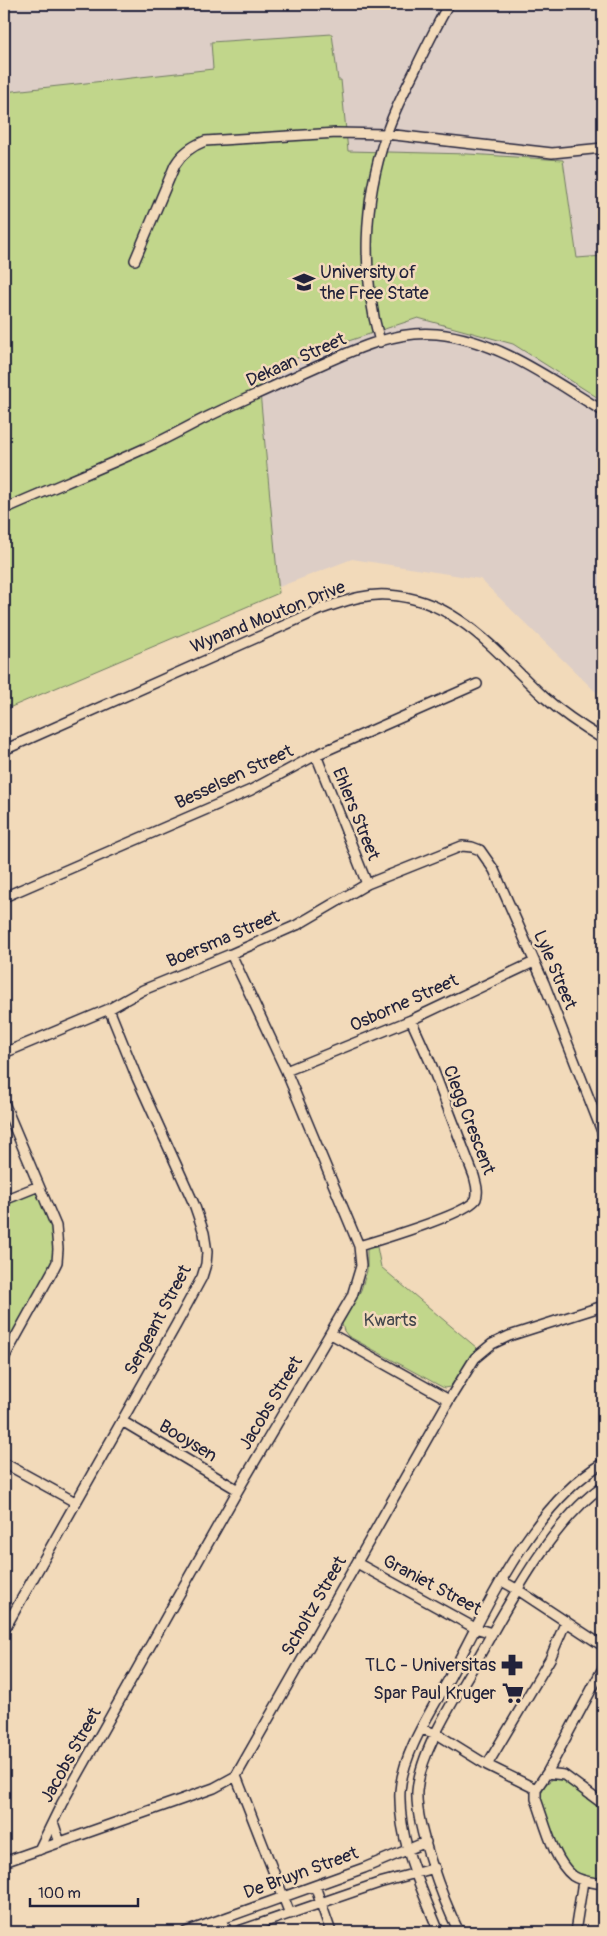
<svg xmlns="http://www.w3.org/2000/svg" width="607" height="1936" viewBox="0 0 607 1936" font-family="Pangolin,sans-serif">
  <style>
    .built { fill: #ddcec6 }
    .green { fill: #c1d68b; stroke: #727c63 }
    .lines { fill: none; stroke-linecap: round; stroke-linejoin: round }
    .minor-casing { stroke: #22223b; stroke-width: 12 }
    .minor { stroke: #f2daba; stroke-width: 9 }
    .labels { text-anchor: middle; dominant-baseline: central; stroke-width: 5; stroke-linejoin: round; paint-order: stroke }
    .poi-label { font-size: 18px; fill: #22223b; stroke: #f2daba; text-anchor: end }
    .street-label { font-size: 18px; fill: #22223b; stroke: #f2daba }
    .park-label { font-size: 18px; fill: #42464b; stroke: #f2daba }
  </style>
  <rect width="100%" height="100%" fill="#f2daba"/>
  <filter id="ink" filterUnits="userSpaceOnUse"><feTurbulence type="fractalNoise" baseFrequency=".02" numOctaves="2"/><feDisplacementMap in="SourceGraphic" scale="10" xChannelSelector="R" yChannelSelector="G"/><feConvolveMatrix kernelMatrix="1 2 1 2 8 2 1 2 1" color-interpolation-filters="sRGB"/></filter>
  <g filter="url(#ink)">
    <!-- built -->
    <path class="built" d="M4,4H603V699L480,579L352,559L284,585L4,709Z"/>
    <!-- green -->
    <path class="green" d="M332,34L338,80H341L348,151L468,154L563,160L577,258L603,256V401L513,344L418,318L258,371L279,593L4,710V92L213,69L211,42Z
      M38,1188L57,1223L58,1258L4,1354V1202Z
      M377,1247L381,1267L477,1348L450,1387L444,1388L348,1336L344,1331L342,1324L361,1290L367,1271V1248Z
      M558,1777L603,1806V1881C589,1879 574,1876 564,1864C558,1856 546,1813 541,1801C540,1788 547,1781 558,1777Z"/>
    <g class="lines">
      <!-- minor casing -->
      <g class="minor-casing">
        <path id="minor" d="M135,260L175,165C182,153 192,146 205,141L337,133L386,134L552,153L603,148
          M380,342C361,274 363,202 386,135C393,113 404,92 414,72C425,49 436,26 449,4
          M4,509C52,488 102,468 150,446C167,438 184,429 201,420C233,404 267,390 300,374C342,356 390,329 437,334C499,340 551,380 603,411
          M4,750L321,609C343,602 365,593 388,595C458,599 497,654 544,697C562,713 583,727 603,739
          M316,755L367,884
          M4,897L251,790L316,755L477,684
          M4,1053L109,1009L143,990L231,954L297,925L367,884L462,846L472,847L480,850L494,870L544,983L603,1134
          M286,1071L411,1020L534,962
          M4,1103L56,1226L58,1249L57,1262L53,1270L4,1358
          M4,1200L39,1186
          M359,1246C379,1240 468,1214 476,1199C479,1191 476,1184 474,1176L431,1064L411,1020
          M331,1334L449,1400
          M122,1421L238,1490
          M4,1463L75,1502
          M357,1563L475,1628L492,1633
          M502,1581L518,1590L603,1646
          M4,1630L176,1325L202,1277L206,1264L207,1252L204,1233L194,1204L137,1078L109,1009
          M603,1668L547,1773L536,1789V1799C545,1823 553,1860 573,1876C582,1882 593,1882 603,1884
          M421,1729L437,1734L487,1765L536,1789
          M487,1765L550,1659L566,1621
          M547,1773L564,1775L603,1804
          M236,1776L290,1914
          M53,1822L60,1843
          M39,1850L62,1803L168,1614L238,1490L352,1296L361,1266L359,1246L286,1071L231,954
          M4,1862L214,1788L236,1776L449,1400L475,1358L492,1344L509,1336L603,1306
          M315,1886L331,1932
          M222,1919L227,1932
          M186,1932L364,1868L426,1842
          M236,1932L379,1883L435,1868
          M439,1932C421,1887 398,1841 400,1791C403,1752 432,1710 450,1677C488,1606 532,1505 603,1463
          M459,1932C443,1900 415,1826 417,1791C420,1752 454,1700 473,1667C505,1611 550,1522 603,1486
          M575,1932L583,1881"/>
      </g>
      <!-- minor -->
      <use href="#minor" class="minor"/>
    </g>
  </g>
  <!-- icons -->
  <defs>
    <g id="university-bare" transform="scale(1.725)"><path d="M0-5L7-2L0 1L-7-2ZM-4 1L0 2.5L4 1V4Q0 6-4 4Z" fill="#22223b" stroke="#f2daba" stroke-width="2.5" paint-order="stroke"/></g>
    <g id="pharmacy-bare" transform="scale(1.725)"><path d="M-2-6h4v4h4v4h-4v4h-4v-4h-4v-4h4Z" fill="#22223b" stroke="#f2daba" stroke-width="2.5" paint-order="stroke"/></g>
    <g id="supermarket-bare" transform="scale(1.725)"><path d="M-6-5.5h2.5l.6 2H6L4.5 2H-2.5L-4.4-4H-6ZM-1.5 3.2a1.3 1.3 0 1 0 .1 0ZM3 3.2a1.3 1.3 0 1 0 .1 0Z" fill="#22223b" stroke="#f2daba" stroke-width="2.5" paint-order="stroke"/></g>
  </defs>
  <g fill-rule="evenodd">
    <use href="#university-bare" x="304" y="282"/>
    <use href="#pharmacy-bare" x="512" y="1665"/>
    <use href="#supermarket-bare" x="513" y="1693"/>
  </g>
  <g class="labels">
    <!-- poi labels -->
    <g class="poi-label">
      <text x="320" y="272" text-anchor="start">University of<tspan x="320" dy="21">the Free State</tspan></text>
      <text x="496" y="1665">TLC - Universitas</text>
      <text x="496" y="1693">Spar Paul Kruger</text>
    </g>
    <!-- street labels -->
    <g class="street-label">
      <text transform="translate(296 360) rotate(-24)">Dekaan Street</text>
      <text transform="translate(268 617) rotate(-22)">Wynand Mouton Drive</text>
      <text transform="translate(234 777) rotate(-25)">Besselsen Street</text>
      <text transform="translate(356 814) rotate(68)">Ehlers Street</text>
      <text transform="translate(223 939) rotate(-23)">Boersma Street</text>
      <text transform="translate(555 970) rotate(67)">Lyle Street</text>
      <text transform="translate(404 1003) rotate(-24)">Osborne Street</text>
      <text transform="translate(469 1120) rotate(69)">Clegg Crescent</text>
      <text transform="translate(158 1320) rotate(-62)">Sergeant Street</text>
      <text transform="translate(271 1403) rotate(-59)">Jacobs Street</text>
      <text transform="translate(188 1441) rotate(31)">Booysen</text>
      <text transform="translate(432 1585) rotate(28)">Graniet Street</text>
      <text transform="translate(314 1606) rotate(-60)">Scholtz Street</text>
      <text transform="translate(71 1755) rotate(-61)">Jacobs Street</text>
      <text transform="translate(301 1873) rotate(-20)">De Bruyn Street</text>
    </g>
    <!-- park labels -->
    <g class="park-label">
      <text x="390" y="1320">Kwarts</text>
    </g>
  </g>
  <!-- margin -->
  <rect width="607" height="1936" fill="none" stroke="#f2daba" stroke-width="20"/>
  <rect x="10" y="10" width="587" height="1916" fill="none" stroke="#22223b" stroke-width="2" filter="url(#ink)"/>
  <!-- scale -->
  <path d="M30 1898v8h108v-8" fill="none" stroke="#22223b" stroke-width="2.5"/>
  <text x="38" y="1898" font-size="15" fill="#22223b" stroke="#f2daba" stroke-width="4" paint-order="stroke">100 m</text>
</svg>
